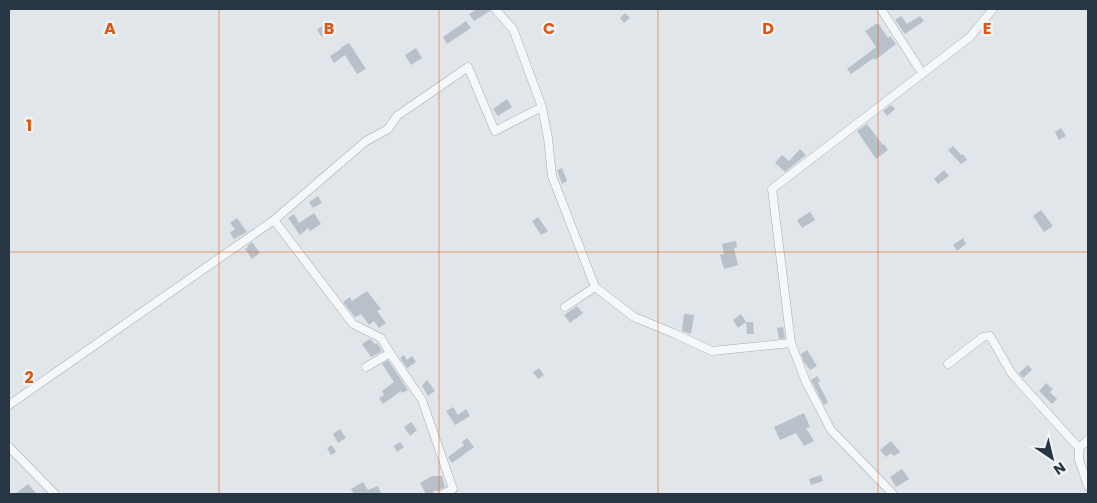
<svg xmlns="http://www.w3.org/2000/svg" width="1097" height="503" viewBox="0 0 1097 503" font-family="Poppins,sans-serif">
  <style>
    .building { fill: #b8c0ca }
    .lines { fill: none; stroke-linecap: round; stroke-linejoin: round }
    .street-casing { stroke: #a5adb6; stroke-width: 9 }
    .street { stroke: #f5f7f9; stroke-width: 8 }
    .grid { fill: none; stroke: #de570f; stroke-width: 1; stroke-opacity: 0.55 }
    .grid-label { font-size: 16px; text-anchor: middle; font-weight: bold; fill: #de570f; stroke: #f1f5f8; stroke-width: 4.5; stroke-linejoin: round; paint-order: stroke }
  </style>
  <rect width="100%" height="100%" fill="#e1e6eb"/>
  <!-- building -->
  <path class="building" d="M477,9H490V11L474,21L469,14Z
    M625,13L630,18L624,23L620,18Z
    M901,16L907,24L920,16L924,21L905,34L895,20Z
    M466,21L471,28L447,44L443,37Z
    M326,23L331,30L322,37L317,30Z
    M878,23L888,38L890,36L896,44L875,60L874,58L851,74L847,69L876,47L865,31Z
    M349,43L366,69L357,74L345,55L334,63L330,56L341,49L340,48Z
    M416,48L422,58L411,65L405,55Z
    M507,99L512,107L498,116L493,109Z
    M891,105L895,109L887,116L883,111Z
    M867,124L883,145L884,144L888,150L876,159L857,131Z
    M1061,128L1066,136L1059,140L1055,132Z
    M953,146L961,155L963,154L967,160L961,164L948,150Z
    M800,149L806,155L785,172L775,163L782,155L789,161Z
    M562,168L567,181L562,184L557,170Z
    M944,170L949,176L938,184L934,179Z
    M318,196L322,203L313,208L309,202Z
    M1041,210L1053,226L1044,232L1033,216Z
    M810,212L815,220L802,228L797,220Z
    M314,213L321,224L310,231L308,228L300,235L288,218L294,214L299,223Z
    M538,217L548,231L541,235L532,221Z
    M237,218L247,232L234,239L230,233L235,229L230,223Z
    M963,238L966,244L957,251L953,245Z
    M736,241L737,247L734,248L738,265L724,269L720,255L724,254L722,244Z
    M252,242L260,253L252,259L245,249L248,247L247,246Z
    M367,291L381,309L377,311L386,323L379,328L374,321L369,325L361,314L355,317L343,302L350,297L352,301Z
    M577,306L583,313L570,323L564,315Z
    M684,314L694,315L691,334L682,331Z
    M741,314L746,322L738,328L733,320Z
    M746,322H753L754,334H747Z
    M783,327L785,338L779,339L777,328Z
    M370,339L375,344L377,343L382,351L371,357L362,344Z
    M807,350L817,366L810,370L804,362L801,354Z
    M404,355L407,360L412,356L416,362L407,368L400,358Z
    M388,360L408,390L402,393L401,391L383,404L379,398L384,395L382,391L394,382L382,364Z
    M1028,365L1032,370L1023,378L1019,373Z
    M539,368L544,375L538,379L533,372Z
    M817,376L820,381L818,383L828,402L824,405L811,380Z
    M427,380L435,391L428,396L422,386Z
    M1046,383L1053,389L1050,392L1057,399L1052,404L1039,391Z
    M453,407L458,415L466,409L470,416L455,425L446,411Z
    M804,413L810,427L806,428L814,441L804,446L796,433L780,440L774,427Z
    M411,422L417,430L410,436L404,427Z
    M340,429L346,438L338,443L333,434Z
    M467,438L474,447L452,463L448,457L464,445L462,442Z
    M891,441L900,452L894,456L891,453L886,457L880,450Z
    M400,442L404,447L397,452L394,446Z
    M332,445L336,452L331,455L327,448Z
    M902,469L909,479L896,487L890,477Z
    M821,475L823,481L811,485L809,479Z
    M432,476H442L445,487L438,491H433L434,494H426L420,483Z
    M363,482L368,490L378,486L381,494H354L351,489Z
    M28,484L37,494H15Z"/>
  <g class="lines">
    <!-- street casing -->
    <g class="street-casing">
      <path id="street" d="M495,9L513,29L542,107L548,138L552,176L595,287L634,317L673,333L712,351L791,343
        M881,9L922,73
        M274,220L366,141L388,129L397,116L468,67L495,131L542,107
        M565,307L595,287
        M948,364L983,337L990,336L1012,374L1079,448
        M366,367L390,353
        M9,405L274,220L353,324L381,338L390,353L422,400L453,489L443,494
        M1088,440L1079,448V460L1088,486
        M9,447L55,494
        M893,494L831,430L806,382L791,343L772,189L970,37L993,9"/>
    </g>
    <!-- street -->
    <use href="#street" class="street"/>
  </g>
  <!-- grid -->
  <path class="grid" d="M219,9V494M439,9V494M658,9V494M878,9V494M9,252H1088"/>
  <g class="grid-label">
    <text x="110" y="34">A</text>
    <text x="329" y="34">B</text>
    <text x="549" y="34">C</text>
    <text x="768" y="34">D</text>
    <text x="987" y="34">E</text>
    <text x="29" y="131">1</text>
    <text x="29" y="383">2</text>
  </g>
  <!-- border -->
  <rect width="1097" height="503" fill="none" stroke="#273545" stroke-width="20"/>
  <!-- north arrow -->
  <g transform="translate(1052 458) rotate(145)" stroke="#f1f5f8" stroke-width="4" paint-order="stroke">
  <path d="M0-4L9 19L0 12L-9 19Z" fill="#273545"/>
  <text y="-8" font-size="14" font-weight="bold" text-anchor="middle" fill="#273545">N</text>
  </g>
</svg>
